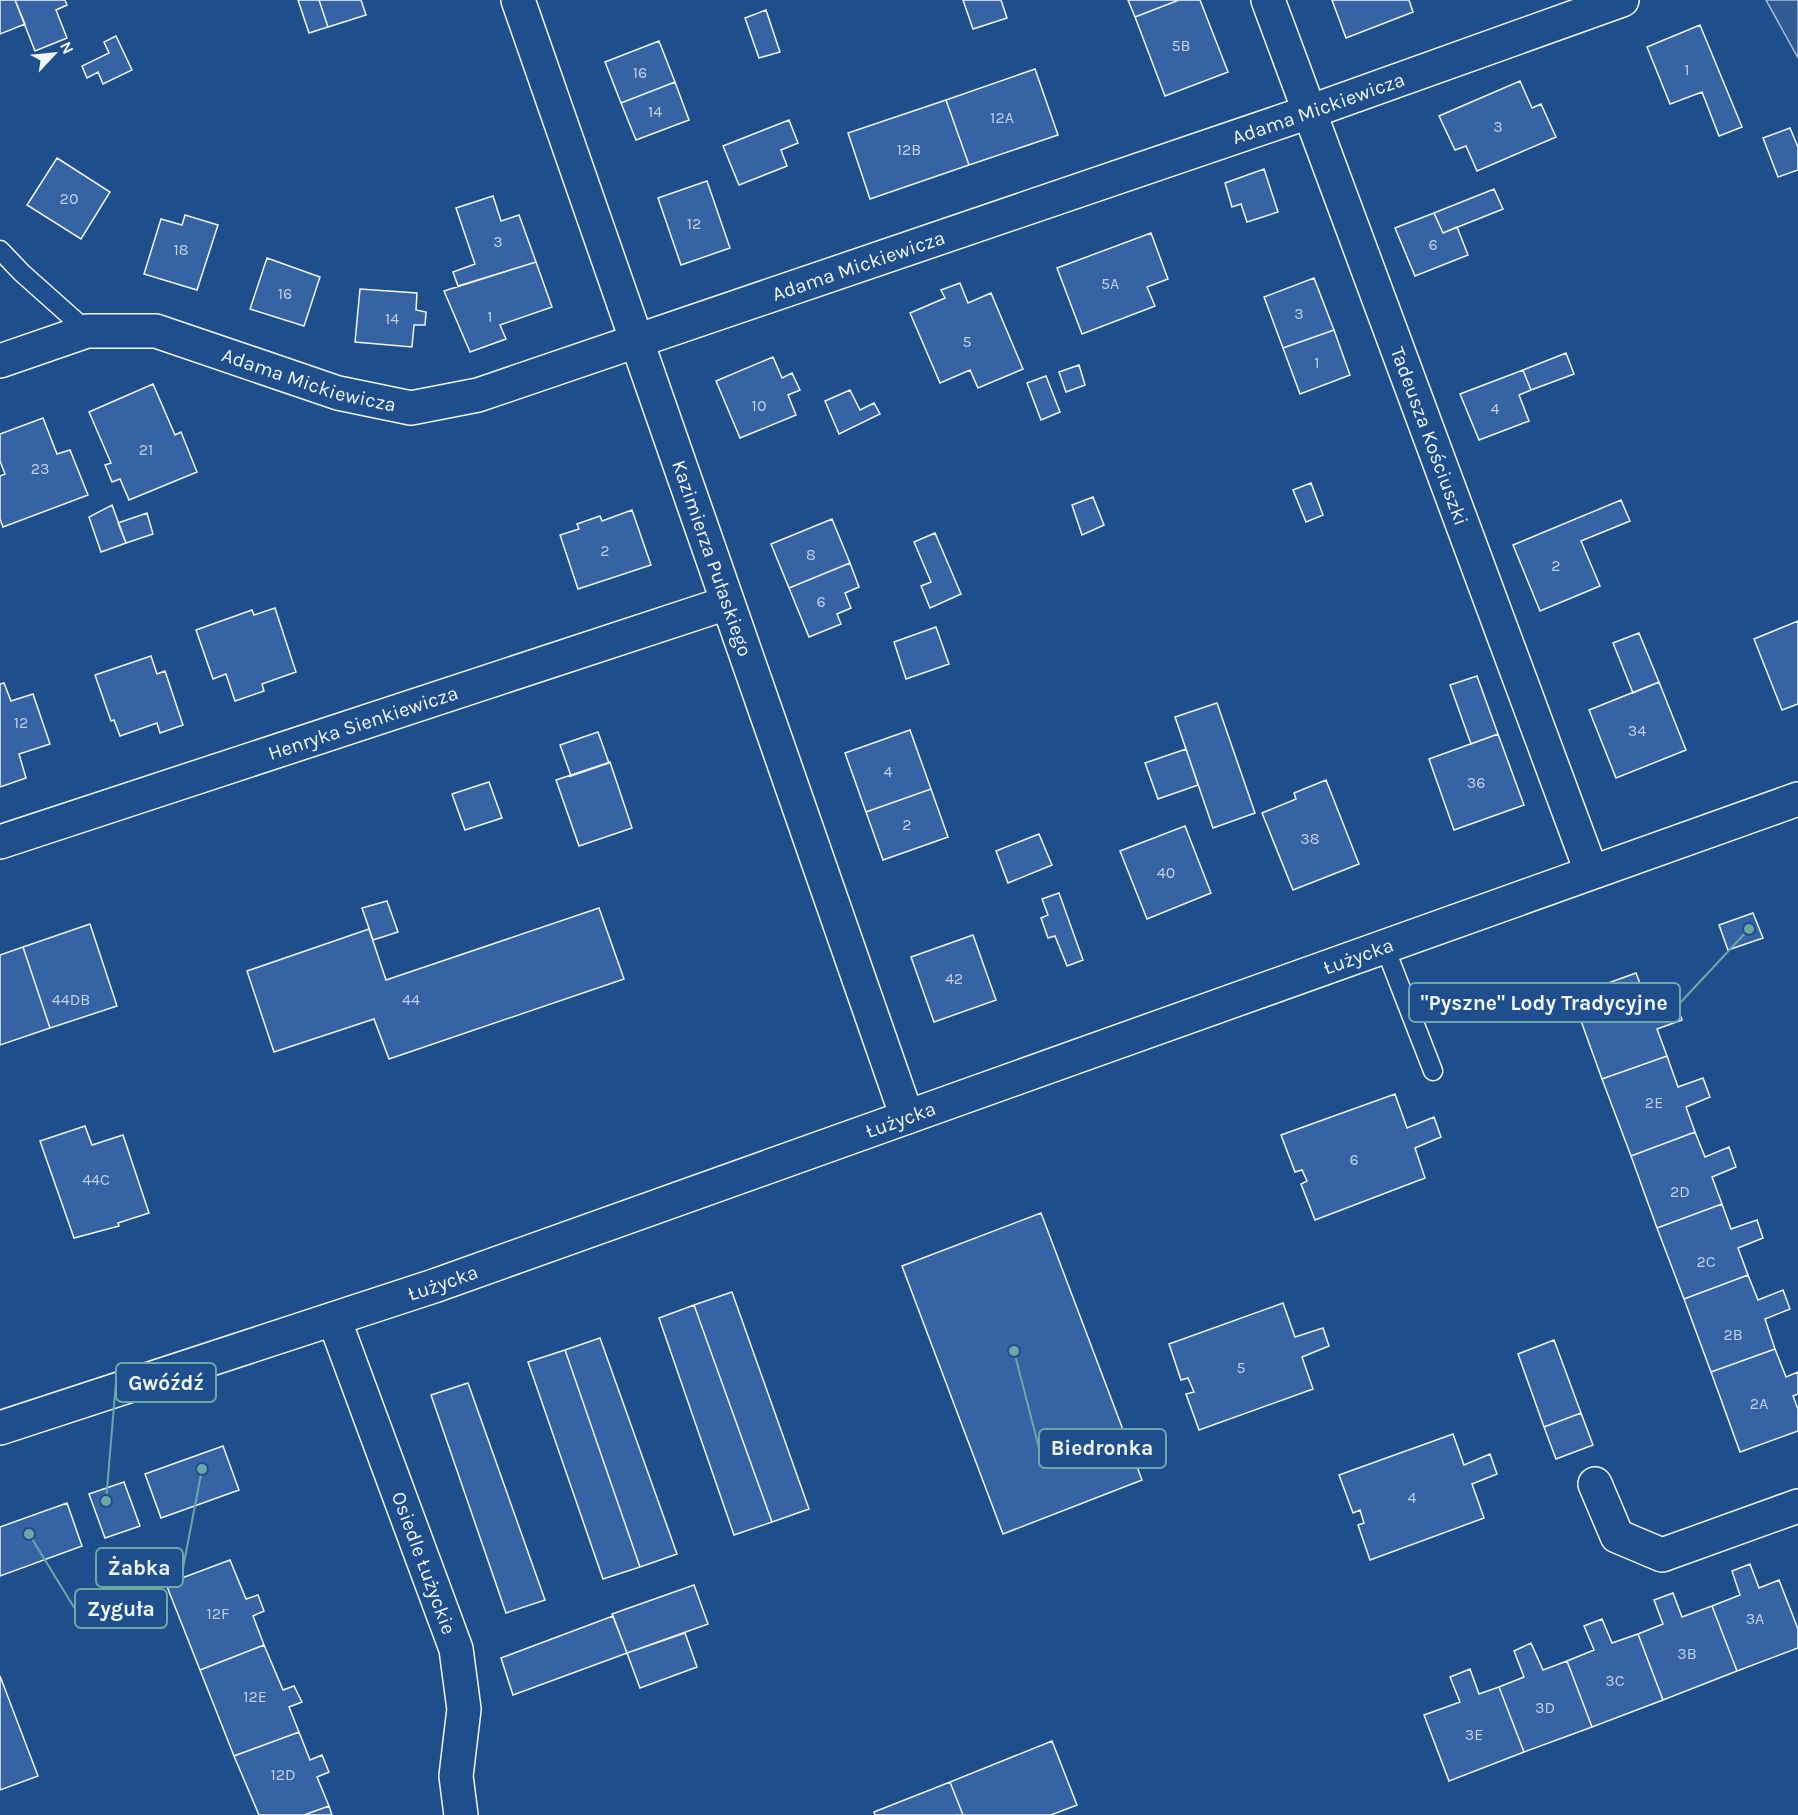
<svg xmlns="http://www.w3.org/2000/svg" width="1798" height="1815" viewBox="0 0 1798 1815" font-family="Karla,sans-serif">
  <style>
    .green { fill: #305b95; stroke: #a8bbd7; stroke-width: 1.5 }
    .building { fill: #3563a3; stroke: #f2f6ff; stroke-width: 1.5 }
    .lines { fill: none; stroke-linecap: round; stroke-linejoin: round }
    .lane-casing { stroke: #f2f6ff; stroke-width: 21 }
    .street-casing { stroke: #f2f6ff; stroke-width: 36 }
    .secondary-casing { stroke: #f2f6ff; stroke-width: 36 }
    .lane { stroke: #1f4e8c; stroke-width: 18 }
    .street { stroke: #1f4e8c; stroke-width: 33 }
    .secondary { stroke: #1f4e8c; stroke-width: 33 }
    .labels { text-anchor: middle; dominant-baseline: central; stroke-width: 4.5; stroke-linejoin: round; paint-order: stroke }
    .number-label { font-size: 16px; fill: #c3d1e8 }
    .street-label { font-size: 20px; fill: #f2f6ff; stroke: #1f4e8c }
    .leader { fill: none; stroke: #6aa9a8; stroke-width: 2 }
    .callout-dot { fill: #6aa9a8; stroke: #1f4e8c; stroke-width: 2 }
    .callout { fill: #1f4e8c; stroke: #6aa9a8; stroke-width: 2 }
    .callout-label { font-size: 21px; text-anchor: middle; font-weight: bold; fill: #f2f6ff }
  </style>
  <rect width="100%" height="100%" fill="#1f4e8c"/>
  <!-- green -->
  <path class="green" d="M1766,0H1798V58Z"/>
  <!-- building -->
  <path class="building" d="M0,0H15L25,24L0,34Z
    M15,0H65L67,5L56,10L67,38L35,51Z
    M298,0H319L328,27L309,33Z
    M319,0H361L366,15L328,27Z
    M963,0H1001L1007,18L973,29Z
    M1128,0H1179L1135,17Z
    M1179,0H1200L1228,72L1165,96L1135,17Z
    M1332,0H1409L1413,12L1346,38Z
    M766,10L780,52L759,58L745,18Z
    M1700,25L1742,127L1719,136L1702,92L1670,104L1647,47Z
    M116,36L132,70L103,84L98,72L87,78L82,66L109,53L104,42Z
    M659,41L675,82L621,103L605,62Z
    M1035,69L1058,135L969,165L946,100Z
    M1520,81L1532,108L1541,104L1556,137L1477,171L1466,146L1455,150L1439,116Z
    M675,82L689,120L636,140L621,103Z
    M946,100L969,165L870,199L848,133Z
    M789,120L798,143L781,150L787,166L739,185L723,146Z
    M1790,128L1798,147V170L1778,177L1763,138Z
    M57,158L110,192L81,239L27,205Z
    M1264,169L1278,212L1247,222L1241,204L1232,207L1225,183Z
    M707,181L730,248L681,265L658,198Z
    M1494,189L1503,209L1443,233L1434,213Z
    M493,196L501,221L519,215L536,262L458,286L453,272L475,264L456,208Z
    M1434,213L1443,233L1457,227L1468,255L1415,276L1395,228Z
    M185,215L218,225L197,290L144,274L161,219L182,225Z
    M1151,233L1168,279L1147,287L1155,306L1082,334L1057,268Z
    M267,258L320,277L304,326L250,309Z
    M536,262L552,307L500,325L506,339L470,352L444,291Z
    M1314,278L1334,330L1283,348L1264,297Z
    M960,283L968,303L991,293L1023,369L978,388L970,370L940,383L910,313L945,298L941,290Z
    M360,289L417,293L416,310L426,312L425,325H414L412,347L355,342Z
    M1334,330L1350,375L1300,394L1283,348Z
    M1566,353L1574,374L1531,390L1523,370Z
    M773,357L782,378L792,373L800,390L788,395L796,415L740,438L716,381Z
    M1079,365L1085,385L1066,392L1059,372Z
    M1523,370L1531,390L1519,395L1529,421L1479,440L1460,394Z
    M1046,376L1060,412L1041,420L1027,383Z
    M153,384L175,435L181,432L197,472L129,500L120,479L112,482L105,465L111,463L89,412Z
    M850,390L860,410L874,403L880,414L839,434L825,401Z
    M43,418L57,454L70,450L88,495L3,527L0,519V476L5,474L0,461V434Z
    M1311,483L1323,515L1306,522L1293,490Z
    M1093,497L1104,525L1082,535L1072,505Z
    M1621,500L1630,521L1581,541L1600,586L1540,611L1513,545Z
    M112,505L126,543L101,552L89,517Z
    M632,510L651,565L578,589L560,535L579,529L577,524L600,516L602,521Z
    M147,513L153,534L126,543L118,523Z
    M832,519L850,563L789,588L771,544Z
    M935,533L961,594L930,608L921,586L931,582L914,542Z
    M850,563L859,587L845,593L851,608L837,614L841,624L809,637L789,588Z
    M275,608L296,672L262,684L264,691L235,701L226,674L213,679L196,630L252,610L254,615Z
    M1798,621V704L1782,710L1754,639Z
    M936,627L949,664L906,679L894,642Z
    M1639,633L1659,682L1633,693L1613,643Z
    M151,656L157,674L165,671L183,725L160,733L157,723L120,736L114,720L111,721L95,675Z
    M1477,676L1498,734L1471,744L1450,685Z
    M1659,682L1686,750L1616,778L1589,710Z
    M4,683L11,701L33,694L50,744L19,754L26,778L0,787V684Z
    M1217,703L1255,813L1213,828L1175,717Z
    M910,730L931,789L866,812L845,753Z
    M598,732L609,763L571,776L560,745Z
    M1498,734L1524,805L1454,830L1429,759Z
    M1186,749L1198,785L1158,799L1145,763Z
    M610,762L632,828L579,846L556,780Z
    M1326,780L1359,864L1293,890L1262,813L1296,799L1294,793Z
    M489,782L502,818L465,830L452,794Z
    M931,789L948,837L883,860L866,812Z
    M1185,826L1211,893L1147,919L1120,851Z
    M1039,834L1052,865L1008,883L996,851Z
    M1059,893L1083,960L1067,966L1055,936L1048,938L1041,918L1048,915L1042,899Z
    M387,901L398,932L373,940L362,908Z
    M599,908L624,979L389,1059L374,1019L274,1052L247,971L369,929L386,980Z
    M1753,913L1763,938L1728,950L1719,925Z
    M90,924L117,1006L50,1028L23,947Z
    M973,935L996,1000L934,1022L911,957Z
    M23,947L50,1028L0,1045V955Z
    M1636,973L1650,1010L1675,1001L1682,1020L1657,1029L1667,1056L1602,1079L1572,996Z
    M1667,1056L1678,1087L1703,1078L1710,1097L1686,1107L1695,1132L1631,1156L1602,1079Z
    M1395,1094L1407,1128L1434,1117L1441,1137L1415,1148L1425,1178L1315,1220L1301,1184L1307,1181L1302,1170L1295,1172L1281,1135Z
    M85,1126L92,1145L123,1135L149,1213L118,1223L119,1226L74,1238L40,1141Z
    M1695,1132L1705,1157L1729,1147L1736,1167L1712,1177L1722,1204L1657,1228L1631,1156Z
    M1722,1204L1731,1229L1757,1220L1763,1238L1738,1248L1748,1275L1684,1299L1657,1228Z
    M1041,1213L1142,1480L1003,1534L902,1266Z
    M1748,1275L1758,1300L1783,1290L1790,1309L1765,1319L1775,1349L1711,1372L1684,1299Z
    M732,1292L809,1509L772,1522L694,1305Z
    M1283,1303L1295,1337L1323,1328L1329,1346L1302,1357L1313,1389L1199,1430L1186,1394L1194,1392L1188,1378L1181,1380L1169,1344Z
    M694,1305L772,1522L734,1535L659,1318Z
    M600,1338L677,1554L640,1567L565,1350Z
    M1554,1340L1581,1413L1544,1427L1518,1354Z
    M1775,1349L1786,1377L1798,1372V1394L1793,1396L1798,1409V1431L1740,1452L1711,1372Z
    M565,1350L640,1567L603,1579L528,1362Z
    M468,1383L545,1600L506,1613L431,1395Z
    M1581,1413L1593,1445L1556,1459L1544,1427Z
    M1453,1434L1464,1465L1490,1454L1497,1474L1472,1484L1484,1518L1370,1560L1358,1525L1364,1523L1360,1510L1353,1513L1339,1475Z
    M223,1446L239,1490L161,1518L145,1474Z
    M124,1482L140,1526L105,1538L89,1494Z
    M67,1503L82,1546L0,1576V1527Z
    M230,1560L246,1599L258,1595L264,1611L253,1616L264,1645L200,1670L166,1584Z
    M1750,1564L1759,1588L1779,1580L1798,1629V1648L1737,1671L1712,1606L1740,1595L1732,1571Z
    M694,1585L708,1624L627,1653L612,1614Z
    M1673,1593L1682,1617L1712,1606L1737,1671L1663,1700L1638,1634L1663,1624L1654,1600Z
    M613,1616L627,1653L513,1695L501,1658Z
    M1602,1619L1612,1643L1638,1634L1663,1700L1592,1727L1567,1661L1594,1650L1584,1626Z
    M685,1633L697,1667L640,1688L627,1653Z
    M1531,1643L1543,1670L1567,1661L1592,1727L1524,1752L1499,1687L1524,1677L1514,1651Z
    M264,1645L283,1690L294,1686L302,1702L289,1707L299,1732L234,1756L200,1670Z
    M1470,1669L1479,1694L1499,1687L1524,1752L1449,1781L1424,1715L1460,1702L1450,1677Z
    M0,1676L38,1776L0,1790Z
    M299,1732L310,1760L322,1755L329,1772L317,1777L329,1806L304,1815H259L234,1756Z
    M1052,1741L1077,1805L1051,1815H963L950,1782Z
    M950,1782L963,1815H875L874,1812Z
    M329,1806L332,1815H304Z"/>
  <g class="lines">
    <!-- lane casing -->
    <g class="lane-casing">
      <path id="lane" d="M0,250L22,273L87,331
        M1384,945L1433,1071"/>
    </g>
    <!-- street casing -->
    <g class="street-casing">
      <g id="street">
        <path id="s1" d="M518,0L907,1117"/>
        <path id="s2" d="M1268,0L1591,871"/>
        <path id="s3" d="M0,361L87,331H156L338,393L411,408L478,395L1309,112L1622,0"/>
        <path id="s4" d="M0,842L727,603"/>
        <path id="s5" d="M334,1319L456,1649L464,1709L456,1776L461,1815"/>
        <path d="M1595,1484L1617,1536L1662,1555L1798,1506"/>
      </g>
    </g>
    <!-- secondary casing -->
    <g class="secondary-casing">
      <g id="secondary">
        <path id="s6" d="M0,1428L434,1286L1798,799"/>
      </g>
    </g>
    <!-- lane -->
    <use href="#lane" class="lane"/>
    <!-- street -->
    <use href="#street" class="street"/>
    <!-- secondary -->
    <use href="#secondary" class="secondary"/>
  </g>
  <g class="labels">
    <!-- number labels -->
    <g class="number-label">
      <text x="1181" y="45">5B</text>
      <text x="1687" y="69">1</text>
      <text x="640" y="72">16</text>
      <text x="655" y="111">14</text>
      <text x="1002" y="117">12A</text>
      <text x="1498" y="126">3</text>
      <text x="909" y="149">12B</text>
      <text x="69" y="198">20</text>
      <text x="694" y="223">12</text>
      <text x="498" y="241">3</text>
      <text x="1433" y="244">6</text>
      <text x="181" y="249">18</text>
      <text x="1110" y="283">5A</text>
      <text x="285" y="293">16</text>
      <text x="1299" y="313">3</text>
      <text x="490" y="316">1</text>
      <text x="392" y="318">14</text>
      <text x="967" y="341">5</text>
      <text x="1317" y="362">1</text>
      <text x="759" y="405">10</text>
      <text x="1495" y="408">4</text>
      <text x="146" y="449">21</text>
      <text x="40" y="468">23</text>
      <text x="605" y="550">2</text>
      <text x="811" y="554">8</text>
      <text x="1556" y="565">2</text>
      <text x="821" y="601">6</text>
      <text x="21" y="722">12</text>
      <text x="1637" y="730">34</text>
      <text x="888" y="771">4</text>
      <text x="1476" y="782">36</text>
      <text x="907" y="824">2</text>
      <text x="1310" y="838">38</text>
      <text x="1166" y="872">40</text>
      <text x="954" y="978">42</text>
      <text x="71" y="999">44DB</text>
      <text x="411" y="999">44</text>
      <text x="1654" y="1102">2E</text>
      <text x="1354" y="1159">6</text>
      <text x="96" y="1179">44C</text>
      <text x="1680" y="1191">2D</text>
      <text x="1706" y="1261">2C</text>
      <text x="1733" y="1334">2B</text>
      <text x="1241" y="1367">5</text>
      <text x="1759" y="1403">2A</text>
      <text x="1412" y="1497">4</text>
      <text x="218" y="1613">12F</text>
      <text x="1755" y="1618">3A</text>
      <text x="1687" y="1653">3B</text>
      <text x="1615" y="1680">3C</text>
      <text x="255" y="1696">12E</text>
      <text x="1545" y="1707">3D</text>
      <text x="1474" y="1734">3E</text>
      <text x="283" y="1774">12D</text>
    </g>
    <!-- street labels -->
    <g class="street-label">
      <text stroke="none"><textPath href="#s3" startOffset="1384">Adama Mickiewicza</textPath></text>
      <text stroke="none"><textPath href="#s3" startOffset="898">Adama Mickiewicza</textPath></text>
      <text stroke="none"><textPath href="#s3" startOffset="322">Adama Mickiewicza</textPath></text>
      <text stroke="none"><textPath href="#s2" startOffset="465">Tadeusza Kościuszki</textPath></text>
      <text stroke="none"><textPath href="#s1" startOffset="591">Kazimierza Pułaskiego</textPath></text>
      <text stroke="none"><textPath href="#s4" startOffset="382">Henryka Sienkiewicza</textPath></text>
      <text stroke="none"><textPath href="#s6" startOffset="1438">Łużycka</textPath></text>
      <text stroke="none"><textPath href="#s6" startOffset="952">Łużycka</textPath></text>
      <text stroke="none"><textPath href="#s6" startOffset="466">Łużycka</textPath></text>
      <text stroke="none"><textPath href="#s5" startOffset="260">Osiedle Łużyckie</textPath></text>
    </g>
  </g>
  <!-- callouts -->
  <path class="leader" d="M1749 929L1680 1003M106 1501L116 1382M1014 1351L1039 1448M202 1469L183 1568M29 1534L75 1609"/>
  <g class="callout-dot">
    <circle cx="1749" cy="929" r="6"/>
    <circle cx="106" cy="1501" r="6"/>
    <circle cx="1014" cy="1351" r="6"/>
    <circle cx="202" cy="1469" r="6"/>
    <circle cx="29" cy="1534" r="6"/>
  </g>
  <g class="callout">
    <rect x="1409" y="983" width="271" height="39" rx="6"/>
    <rect x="116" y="1363" width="100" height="39" rx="6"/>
    <rect x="1039" y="1429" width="127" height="39" rx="6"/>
    <rect x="96" y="1548" width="87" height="39" rx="6"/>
    <rect x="75" y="1589" width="92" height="39" rx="6"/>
  </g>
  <g class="callout-label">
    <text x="1544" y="1010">"Pyszne" Lody Tradycyjne</text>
    <text x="166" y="1390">Gwóźdź</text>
    <text x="1102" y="1455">Biedronka</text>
    <text x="139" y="1575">Żabka</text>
    <text x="121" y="1616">Zyguła</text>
  </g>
  <!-- north arrow -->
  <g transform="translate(54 54) rotate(64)" stroke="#1f4e8c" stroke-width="4.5" paint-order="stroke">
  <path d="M0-4.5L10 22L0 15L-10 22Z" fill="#f2f6ff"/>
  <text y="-9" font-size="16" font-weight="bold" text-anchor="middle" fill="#f2f6ff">N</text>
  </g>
</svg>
